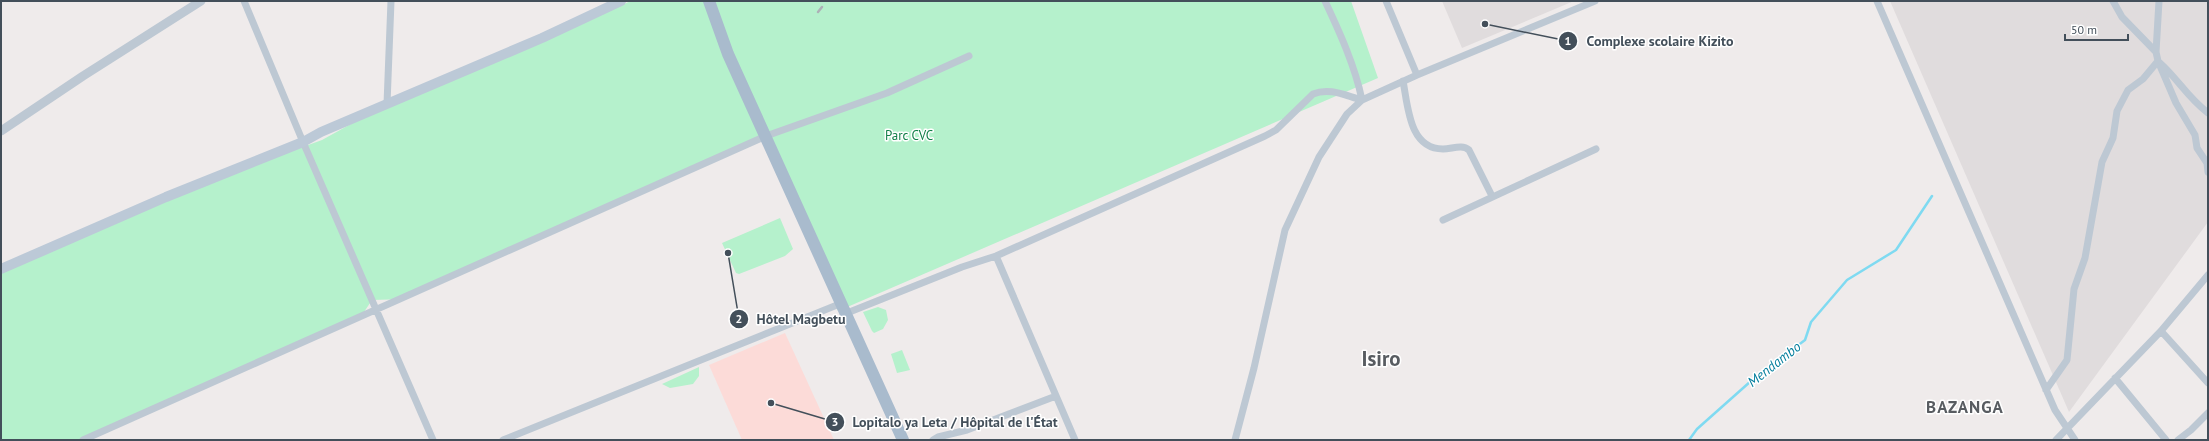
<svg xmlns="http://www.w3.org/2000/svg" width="2209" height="441" viewBox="0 0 2209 441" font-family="'PT Sans',sans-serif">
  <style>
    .education { fill: #e0dcdd }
    .medical { fill: #fcdbd8 }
    .green { fill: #b5f1cc }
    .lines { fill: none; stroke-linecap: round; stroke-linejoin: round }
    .stream { stroke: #7fdaf1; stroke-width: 2.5 }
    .minor { stroke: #bdc8d3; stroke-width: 7 }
    .tertiary { stroke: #bdc8d3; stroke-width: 9 }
    .secondary { stroke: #bcc9d7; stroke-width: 10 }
    .primary { stroke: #a9bbcd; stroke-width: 12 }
    .rail { stroke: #adb1b7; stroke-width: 2.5 }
    .labels { text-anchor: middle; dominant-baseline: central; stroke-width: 3; stroke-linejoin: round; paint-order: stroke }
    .park-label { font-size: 13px; fill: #107f47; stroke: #fff }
    .water-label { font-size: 14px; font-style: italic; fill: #047e9d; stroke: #fff }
    .district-label { font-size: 17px; font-weight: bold; letter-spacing: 1px; fill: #585c61; stroke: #fff }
    .town-label { font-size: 21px; font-weight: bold; fill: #585c61; stroke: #fff }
    .leader { fill: none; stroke: #434f5a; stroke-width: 1.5 }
    .callout-dot { fill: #434f5a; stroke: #fff; stroke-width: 1.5 }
    .mark-label { font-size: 12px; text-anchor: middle; font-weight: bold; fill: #fff }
    .callout-label { font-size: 14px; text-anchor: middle; font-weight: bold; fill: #434f5a; stroke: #fff; stroke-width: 3; stroke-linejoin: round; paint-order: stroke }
  </style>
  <rect width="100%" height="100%" fill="#efebeb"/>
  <!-- education -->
  <path class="education" d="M1442,1H1574L1462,48Z
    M1890,1H2208V222L2069,412Z"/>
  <!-- medical -->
  <path class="medical" d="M785,333L834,440H742L709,365Z"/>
  <!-- green -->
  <path class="green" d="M631,1H1351L1378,78L838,311L766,136L406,299L372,300L362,315L82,440H1V273L166,197L322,140L387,104Z
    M780,218L793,249L785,256L739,274L736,273L722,243Z
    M878,307L886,310L888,320L883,329L874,333L872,331L863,312Z
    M902,350L910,370L897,373L891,354Z
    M699,367V376L693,384L670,388L662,384Z"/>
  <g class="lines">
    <!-- stream -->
    <path class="stream" d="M1689,440L1697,429L1751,381L1805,340L1811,322L1847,280L1896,250L1932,196"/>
    <!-- minor -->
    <path class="minor" d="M244,1L303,142L433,440
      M1877,1L2055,410L2075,440
      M2113,1L2122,17L2156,52
      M2158,61L2176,103L2195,135L2197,148L2207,163L2208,172
      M2160,63C2178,79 2187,97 2208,113
      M1417,75L1595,1
      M1403,81C1408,106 1409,149 1443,149C1452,149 1462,144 1469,150L1492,196
      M387,104L391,1
      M1443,220L1596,149
      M996,256L1075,440
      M847,313L962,267L996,256L1265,136L1276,130L1313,94C1330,87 1346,96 1362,100C1355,66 1340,33 1325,1
      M2161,331L2208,383
      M2115,378L2166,440
      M2046,390L2067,360L2074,289L2085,258L2102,162L2113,138L2117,111L2128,90L2143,79L2158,61L2156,52L2159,1
      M83,440L766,136L887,93L969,56
      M503,440L842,303
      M933,440L938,437L967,430L1056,396
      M1235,440L1254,368L1285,230L1319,157L1347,114L1362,100L1417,75L1386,1
      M2056,440L2161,331L2208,275
      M2178,440L2191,430L2208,413"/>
    <!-- tertiary -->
    <path class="tertiary" d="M1,131L83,76L201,1"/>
    <!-- secondary -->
    <path class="secondary" d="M1,269L166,197L303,142L321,132L542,38L621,1"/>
    <!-- primary -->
    <path class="primary" d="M709,1L728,54L903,440"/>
    <!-- rail -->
    <path class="rail" d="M818,12L822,7"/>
  </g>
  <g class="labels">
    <!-- park labels -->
    <g class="park-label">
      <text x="909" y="135">Parc CVC</text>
    </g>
    <!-- water labels -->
    <g class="water-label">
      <text transform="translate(1774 364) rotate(-38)">Mendambo</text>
    </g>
    <!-- district labels -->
    <g class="district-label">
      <text x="1965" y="407">BAZANGA</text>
    </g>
    <!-- town labels -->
    <g class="town-label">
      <text x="1381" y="358">Isiro</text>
    </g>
  </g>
  <!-- callouts -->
  <path class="leader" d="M1485 24L1568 41M728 253L739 319M771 403L835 422"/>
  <g class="callout-dot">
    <circle cx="1485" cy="24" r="4"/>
    <circle cx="728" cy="253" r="4"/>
    <circle cx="771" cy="403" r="4"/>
    <circle cx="1568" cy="41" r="10"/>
    <circle cx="739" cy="319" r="10"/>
    <circle cx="835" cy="422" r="10"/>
  </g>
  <g class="mark-label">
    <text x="1568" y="45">1</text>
    <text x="739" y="323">2</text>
    <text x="835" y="426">3</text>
  </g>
  <g class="callout-label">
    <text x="1660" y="46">Complexe scolaire Kizito</text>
    <text x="801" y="324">Hôtel Magbetu</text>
    <text x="955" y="427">Lopitalo ya Leta / Hôpital de l'État</text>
  </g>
  <!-- border -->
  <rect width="2209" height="441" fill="none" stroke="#434f5a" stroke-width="4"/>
  <!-- scale -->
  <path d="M2065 34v6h63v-6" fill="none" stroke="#434f5a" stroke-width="2"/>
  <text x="2071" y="34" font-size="12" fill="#434f5a" stroke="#ffffff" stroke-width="3" paint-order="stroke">50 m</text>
</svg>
